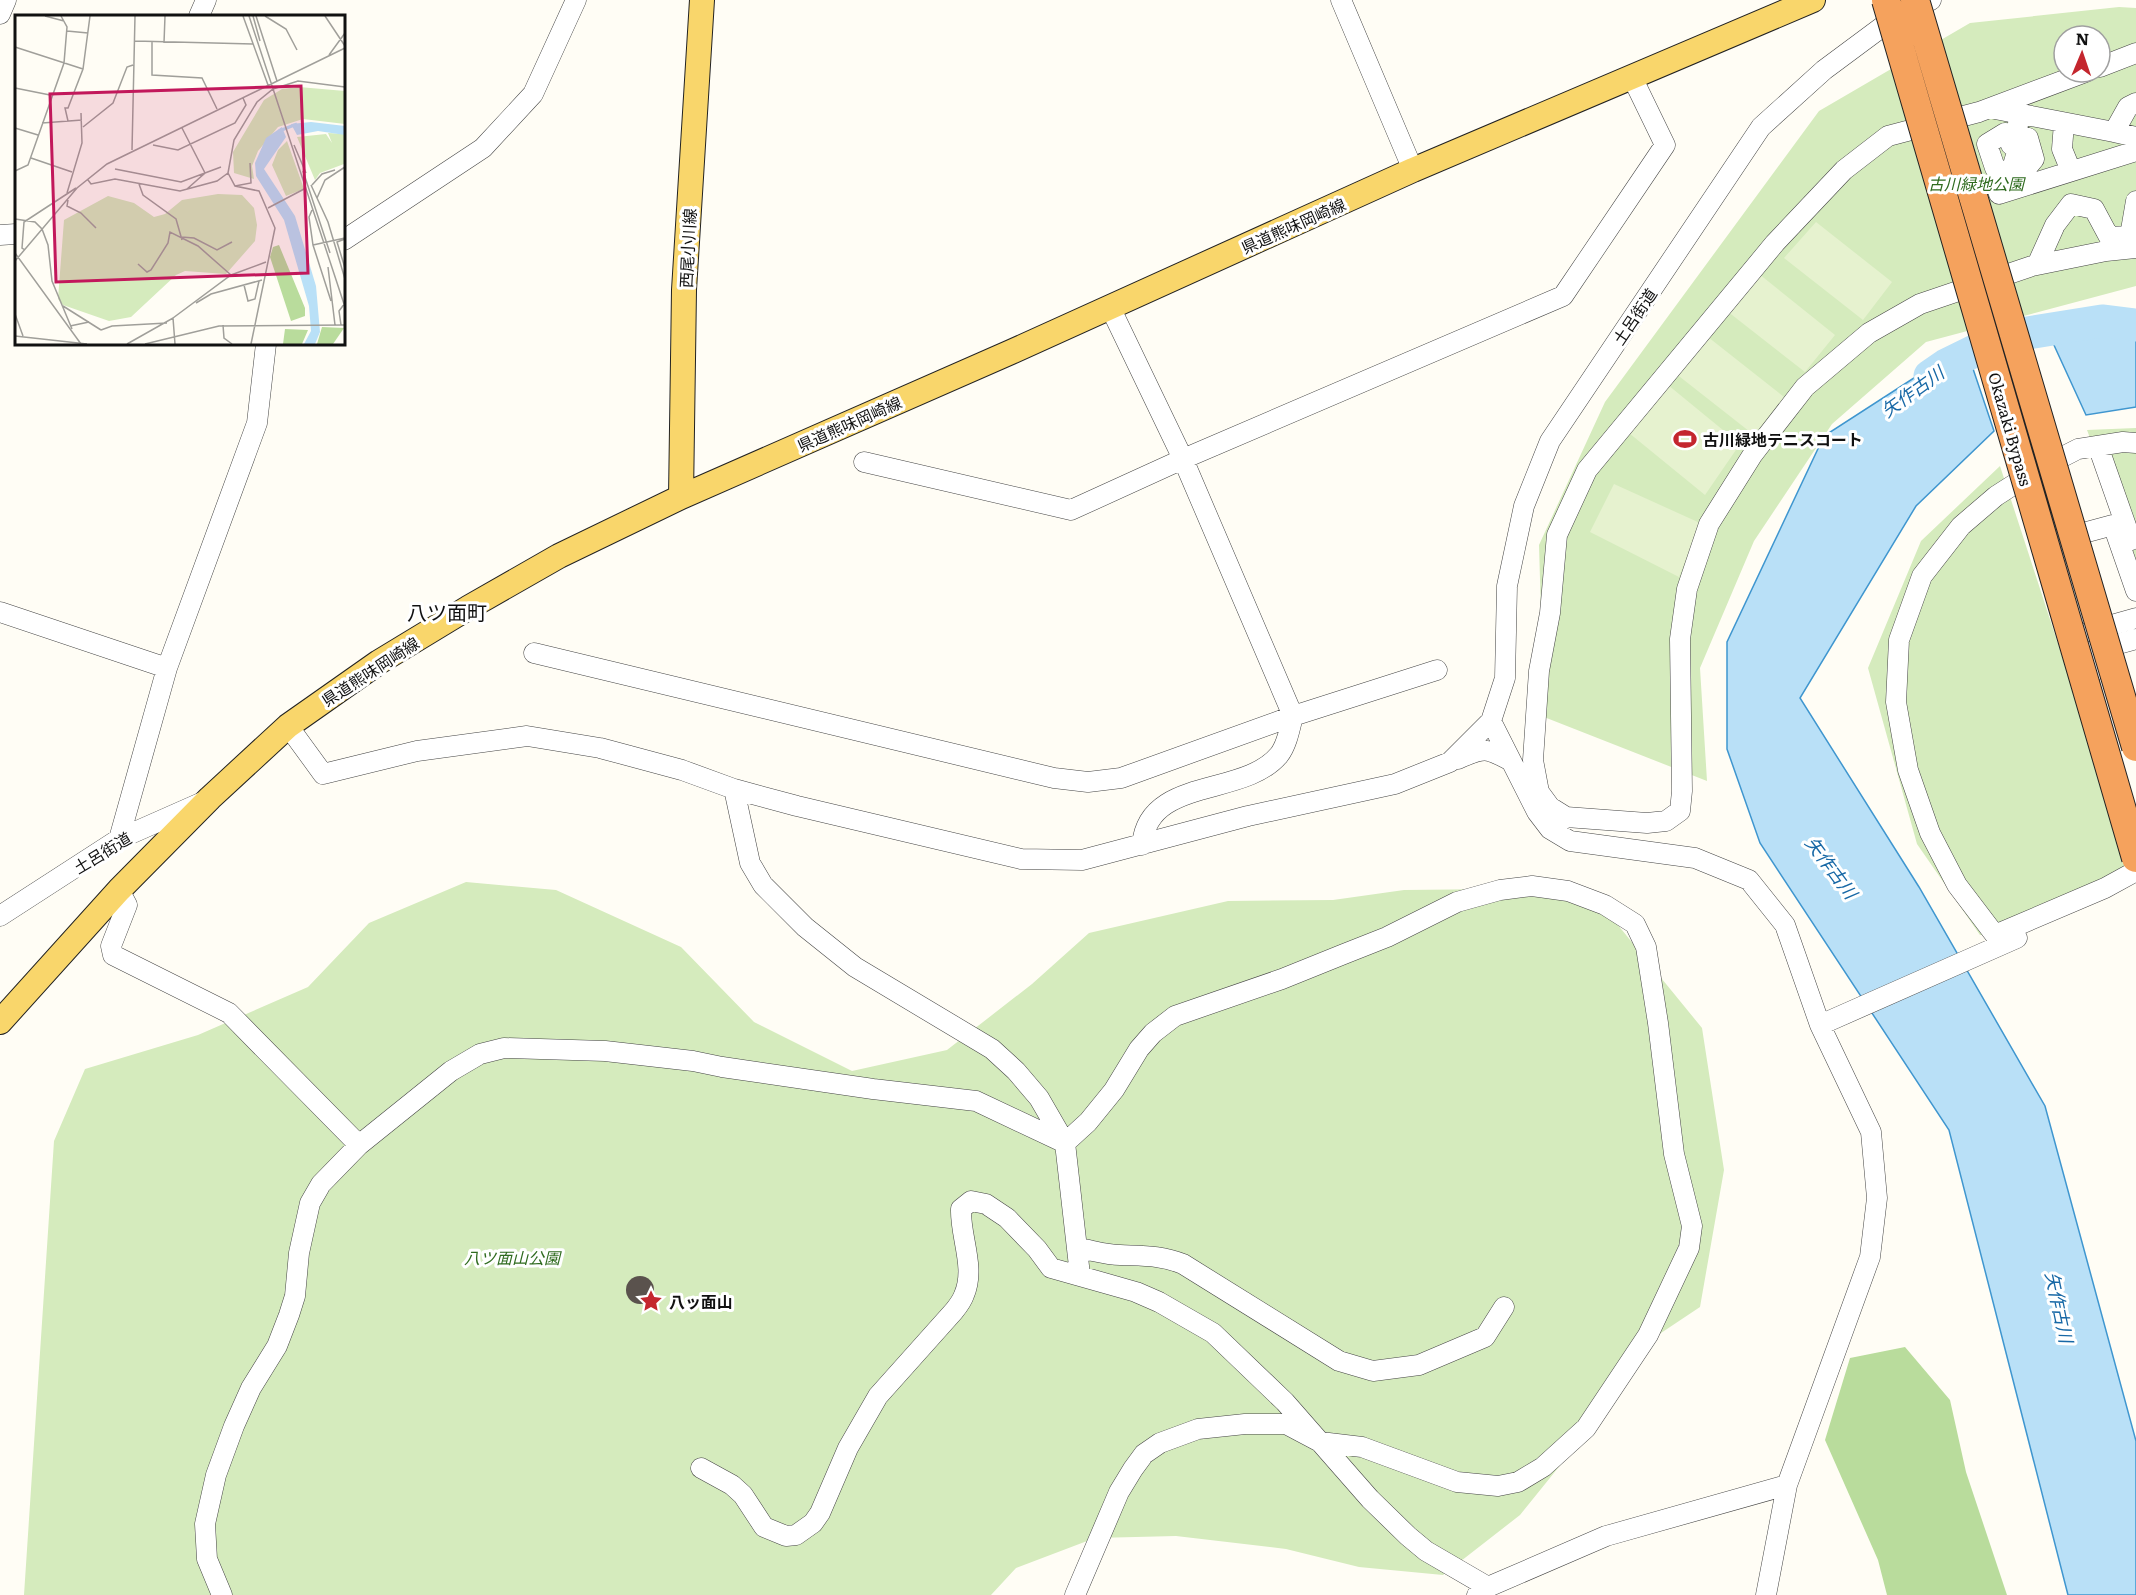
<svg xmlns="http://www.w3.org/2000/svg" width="2136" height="1595" viewBox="0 0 2136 1595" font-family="Literata,'Noto Sans JP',serif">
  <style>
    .green { fill: #d5ebbd; fill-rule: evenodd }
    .forest { fill: #b9dc9c }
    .pitch { fill: #e6f2cf }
    .water { fill: #b9e0f7; stroke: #3f96cf; stroke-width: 1.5 }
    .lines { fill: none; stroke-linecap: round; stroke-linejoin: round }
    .river { stroke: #b9e0f7; stroke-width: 33 }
    .building { fill: #5a524d }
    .minor-casing { stroke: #444; stroke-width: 21 }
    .major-casing { stroke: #222; stroke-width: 26 }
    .minor { stroke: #fff; stroke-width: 20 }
    .major { stroke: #f9d66b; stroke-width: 24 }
    .highway-bridge-casing { stroke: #222; stroke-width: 30; stroke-linecap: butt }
    .highway-bridge { stroke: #f5a25d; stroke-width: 28 }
    .labels { text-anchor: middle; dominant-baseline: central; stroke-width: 6; stroke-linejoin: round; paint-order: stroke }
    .park-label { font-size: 16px; font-style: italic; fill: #2f6b1f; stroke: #fff }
    .street-label { font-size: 16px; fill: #111; stroke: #fff }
    .poi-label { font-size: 16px; font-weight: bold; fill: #111; stroke: #fff; text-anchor: start }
    .water-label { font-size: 18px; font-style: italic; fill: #1768a6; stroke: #fff }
    .quarter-label { font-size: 20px; fill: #111; stroke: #fff }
    .inset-river { fill: none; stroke: #b9e0f7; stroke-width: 3 }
    .inset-road { fill: none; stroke: #a09f9a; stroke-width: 1.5 }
    .view { fill: #c2185b; fill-opacity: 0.15; stroke: #c2185b; stroke-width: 3 }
    .inset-edge { fill: none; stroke: #111; stroke-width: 3 }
  </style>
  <rect width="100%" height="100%" fill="#fffdf5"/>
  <!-- green -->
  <path class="green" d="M2119,7L2136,8V286L1926,342L1832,424L1754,541L1700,668L1707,781L1544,717L1539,545L1605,402L1819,111L1970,23ZM2064,36H2100V72H2064Z
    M2136,428V560L2087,430Z
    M2000,466L2134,877L2015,933L1980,935L1917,844L1868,668L1921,541Z
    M466,882L556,890L681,947L754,1022L852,1071L947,1050L1032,984L1089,933L1228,901L1333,900L1404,890L1501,889L1604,908L1702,1028L1724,1170L1700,1307L1658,1335L1609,1376L1600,1416L1520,1515L1443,1575L1359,1567L1286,1549L1176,1536L1095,1538L1016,1568L991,1595H24L54,1141L85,1069L198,1035L308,987L369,923Z"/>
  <!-- forest -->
  <path class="forest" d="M1905,1347L1950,1400L1966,1472L2007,1595H1887L1878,1560L1825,1440L1850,1358Z"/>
  <!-- pitch -->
  <path class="pitch" d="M1816,222L1892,282L1863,320L1784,258Z
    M1759,274L1835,335L1805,372L1727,311Z
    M1708,337L1784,397L1754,435L1675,373Z
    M1668,385L1740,444L1705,495L1629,433Z
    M1614,484L1700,523L1679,577L1590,532Z"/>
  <!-- water -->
  <path class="water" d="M2136,314V407L2086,415L2042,319Z
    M1965,345L1994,431L1916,506L1800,698L1919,887L2045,1106L2136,1441V1595H2068L1949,1130L1760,843L1727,749V642L1824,436Z"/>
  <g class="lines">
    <!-- river -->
    <path class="river" d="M1930,376L1946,365L2003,337L2102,321L2136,325"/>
  </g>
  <!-- building -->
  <path class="building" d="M626 1290a14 14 0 1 1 28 0a14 14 0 1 1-28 0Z"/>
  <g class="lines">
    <!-- minor casing -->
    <g class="minor-casing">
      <path id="minor" d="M1341,0L1413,170
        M0,14L6,0
        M199,16L206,0
        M2100,67L2136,53
        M2136,103L2128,107L2114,132L2136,137
        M1990,108L2114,132
        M2019,114L2017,134L2005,133L1987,144L1995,168L2019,177L2020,187
        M2064,123L2062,149L2071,171
        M2017,134L2028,138L2034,159L2019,177
        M2011,145L2018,149L2014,162
        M1999,194L2136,151
        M0,235L16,234
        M344,240L483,148L533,94L576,0
        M2037,265L2055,225L2071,204L2094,209L2109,237L2130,236L2136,201
        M1110,307L1183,459L1293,716C1290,728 1287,745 1279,755C1243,798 1148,776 1142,845
        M2136,443L2123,442L2078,449L2035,471L1996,496L1961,526L1922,576L1899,640L1896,702L1908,770L1930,833L1957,885L1995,935L2105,888L2136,871
        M2098,446L2131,540
        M864,462L1071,510L1183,459L1563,296L1665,145L1632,77
        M2055,559L2050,542L2113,525L2136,591
        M0,612L167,668
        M2090,631L2136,618
        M534,653L1054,778L1088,782L1121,778L1293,716L1437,670
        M2092,673L2086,653L2136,639
        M1491,721L1505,678L1507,586L1524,506L1550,441L1761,127L1824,70L1894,18L1931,0
        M288,726L323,774L417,751L527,736L600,748L682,770L734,789L797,806L1021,859L1082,860L1248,816L1395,784L1450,762L1491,721L1537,812L1550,829L1570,841L1695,858L1749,880L1785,925L1820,1025L1871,1132L1877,1198L1870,1257L1787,1485L1766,1595
        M1458,759C1484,747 1487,748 1511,761
        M734,789L750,863L763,885L805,927L855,967L992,1049L1016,1071L1039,1098L1065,1143L1080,1275
        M1566,817L1550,807L1539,792L1533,760L1539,671L1550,613L1557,535L1587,470L1775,243L1844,170L1888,136L1979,112L2086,72
        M1557,824L1566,817L1647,823L1666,821L1680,811L1682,791L1680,639L1687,589L1709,524L1753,454L1805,387L1869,333L1920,304L2032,266L2106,251L2136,248
        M119,839L167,668L257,423L266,344
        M119,890L127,905L111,946L113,955L229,1013L359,1145
        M0,916L119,839L205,801
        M1820,1025L2017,938
        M1065,1143L1088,1122L1114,1090L1139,1049L1153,1033L1175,1016L1282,979L1344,954L1387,937L1457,902L1500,890L1532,886L1568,891L1605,905L1635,924L1646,947L1658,1023L1674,1154L1692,1226L1689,1248L1648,1335L1586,1428L1543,1467L1518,1482L1498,1486L1457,1482L1362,1447L1320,1442L1286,1424H1245L1198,1429L1160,1443L1144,1454L1133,1469L1119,1492L1075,1595
        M1077,1248C1091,1250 1106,1255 1120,1255C1143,1256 1161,1255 1183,1264L1339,1361L1373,1371L1419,1365L1485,1337L1504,1307
        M701,1468L732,1485L743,1495L764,1527L786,1536L796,1535L813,1523L820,1513L848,1448L878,1396L954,1311C958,1306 962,1301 964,1295C976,1268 960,1237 961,1209L971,1201L986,1204L1007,1218L1037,1249L1051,1268L1136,1292L1159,1302L1213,1333L1285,1402L1370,1499L1408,1536L1426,1551L1488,1587
        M222,1595L207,1559L205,1524L216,1475L234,1426L251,1388L277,1346L289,1315L295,1296L299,1253L310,1203L321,1184L359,1145L451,1071L480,1054L504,1048L605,1051L693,1061L722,1067L873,1089L976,1101L1065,1143
        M1477,1595L1488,1587L1606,1536L1787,1485"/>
    </g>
    <!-- major casing -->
    <g class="major-casing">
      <path id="major" d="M681,497L684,290L702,0
        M0,1022L119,890L210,798L288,726L379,662L468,608L559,556L681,497L1011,352L1413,170L1813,0"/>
    </g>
    <!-- minor -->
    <use href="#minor" class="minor"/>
    <!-- major -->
    <use href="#major" class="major"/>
    <!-- highway-bridge casing -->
    <g class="highway-bridge-casing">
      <path id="highway-bridge" d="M1886,0L2136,858
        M1915,0L2136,747"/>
    </g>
    <!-- highway-bridge -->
    <use href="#highway-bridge" class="highway-bridge"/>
  </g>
  <!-- icons -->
  <defs>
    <g id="stadium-bare" transform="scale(1.8)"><path d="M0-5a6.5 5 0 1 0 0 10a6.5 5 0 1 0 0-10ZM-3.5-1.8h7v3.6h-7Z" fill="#c4262e" stroke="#fff" stroke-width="2.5" paint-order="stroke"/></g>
    <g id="sight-bare" transform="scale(1.8)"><path d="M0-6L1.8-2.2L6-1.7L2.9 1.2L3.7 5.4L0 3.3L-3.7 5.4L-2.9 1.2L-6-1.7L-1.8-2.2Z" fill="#c4262e" stroke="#fff" stroke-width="2.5" paint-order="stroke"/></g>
  </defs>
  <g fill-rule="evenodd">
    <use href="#stadium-bare" x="1685" y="439"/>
    <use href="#sight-bare" x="651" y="1301"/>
  </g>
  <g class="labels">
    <!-- park labels -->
    <g class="park-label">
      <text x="1976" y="183">古川緑地公園</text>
      <text x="512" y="1257">八ツ面山公園</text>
    </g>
    <!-- street labels -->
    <g class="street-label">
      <text transform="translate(1293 225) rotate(-24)">県道熊味岡崎線</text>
      <text transform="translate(687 248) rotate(-87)">西尾小川線</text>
      <text transform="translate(1634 316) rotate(-56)">土呂街道</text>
      <text transform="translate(849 423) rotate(-24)">県道熊味岡崎線</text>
      <text transform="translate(2011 429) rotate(74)">Okazaki Bypass</text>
      <text transform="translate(370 671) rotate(-33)">県道熊味岡崎線</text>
      <text transform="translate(102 852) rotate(-31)">土呂街道</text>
    </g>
    <!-- poi labels -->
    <g class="poi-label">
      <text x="1703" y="439">古川緑地テニスコート</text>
      <text x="669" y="1301">八ッ面山</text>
    </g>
    <!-- water labels -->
    <g class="water-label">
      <text transform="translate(1912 391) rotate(-36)">矢作古川</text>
      <text transform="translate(1832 867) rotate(53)">矢作古川</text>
      <text transform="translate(2060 1307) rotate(78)">矢作古川</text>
    </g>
    <!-- quarter labels -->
    <g class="quarter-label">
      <text x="447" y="611">八ツ面町</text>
    </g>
  </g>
  <!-- overview -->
  <g transform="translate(15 15)">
    <rect width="330" height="330" fill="#fffdf5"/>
    <path d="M284,72L330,76V109L288,104L263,112L243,136L237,151L239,164L219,158L218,137L249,85L267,74ZM313,118L330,119L329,149L305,158L300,165L282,122L311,119L317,128ZM272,126L289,174L271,181L257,150L263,135ZM203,179L227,180L239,193L242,210L240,226L211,259L170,256L161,260L116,302L94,306L48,290L43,284L49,205L93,181L119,188L139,202L150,199L167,185Z" fill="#d5ebbd"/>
    <path d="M264,230L290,293V301L276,306L255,242L258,232ZM307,312L329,313L318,329H302ZM270,314L293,315L287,329H268Z" fill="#b9dc9c"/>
    <path d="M296,107L330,111V120L303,116L282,120L276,109ZM267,112L271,122L249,154L280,201L301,271L305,317L300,329H289L296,316L294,291L269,205L241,161L240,148L251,123Z" fill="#b9e0f7"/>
    <path class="inset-river" d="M264,116L282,109"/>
    <path class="inset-road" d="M30,1L49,6M228,1L253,70M234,1L330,292M238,1L245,26M241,1L262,66M250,1L271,14L282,35M310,1L330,31M52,16L73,18M120,26L238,29M137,27V60L187,63L202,94M149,28L150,1M0,32L68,54M314,40L330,18M0,73L35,80M53,106L50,93H53L68,54L75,1M27,108L67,105M68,112L98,88L112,52L118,50M0,113L23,120M167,113L190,158L172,174M138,130L163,135L220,108L231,90L228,83M279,130L291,158M117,135L120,1M16,143L57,157M100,154L166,167L206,152M0,156L13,150L49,48L52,12L46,1M288,156L315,238M213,158L219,125L242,87L258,74L283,66L330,72M73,165L76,169L100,164L165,176L202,166L213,158L220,171L244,176L260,213L236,329M124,169L128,180L161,204L167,225M296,170L313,207L330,264M297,170L307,159L320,155M220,171L236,168L235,148M52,178L67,128L66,98M302,183L310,165L330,152M53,185L52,191L66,198L81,213M253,193L291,173M297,195L294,202L298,230L316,286M0,204L20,207L27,214L33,230L37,266L57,314M166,222L179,223L202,235L217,227M330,224L322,227L330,253M298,230L330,223M10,235L7,233L9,207L61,173M0,238L66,329M0,246L62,173L92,149L330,33M123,249L132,257L136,255L153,228L155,217L183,231L216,260M313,252L320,310M229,270L233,286L240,284L244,266M181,288L196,279L247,265M48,291L86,315M0,299L8,321M158,303L216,260L251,247M208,310L209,323L217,329M326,310L324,296L330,288M55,311L74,307M86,315L97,311L152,308M0,321L72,329M112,329L158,303L160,329M130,329L204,311L330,310"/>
    <path class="view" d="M286,71L293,258L41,267L35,79Z"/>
    <rect width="330" height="330" class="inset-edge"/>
  </g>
  <!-- north arrow -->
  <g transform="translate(2082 54) rotate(2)"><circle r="28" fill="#ffffff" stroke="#a0a0a0" stroke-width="1.5"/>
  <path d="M0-4.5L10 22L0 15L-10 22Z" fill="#c4262e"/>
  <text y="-9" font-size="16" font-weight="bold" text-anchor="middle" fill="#111111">N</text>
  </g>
</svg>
